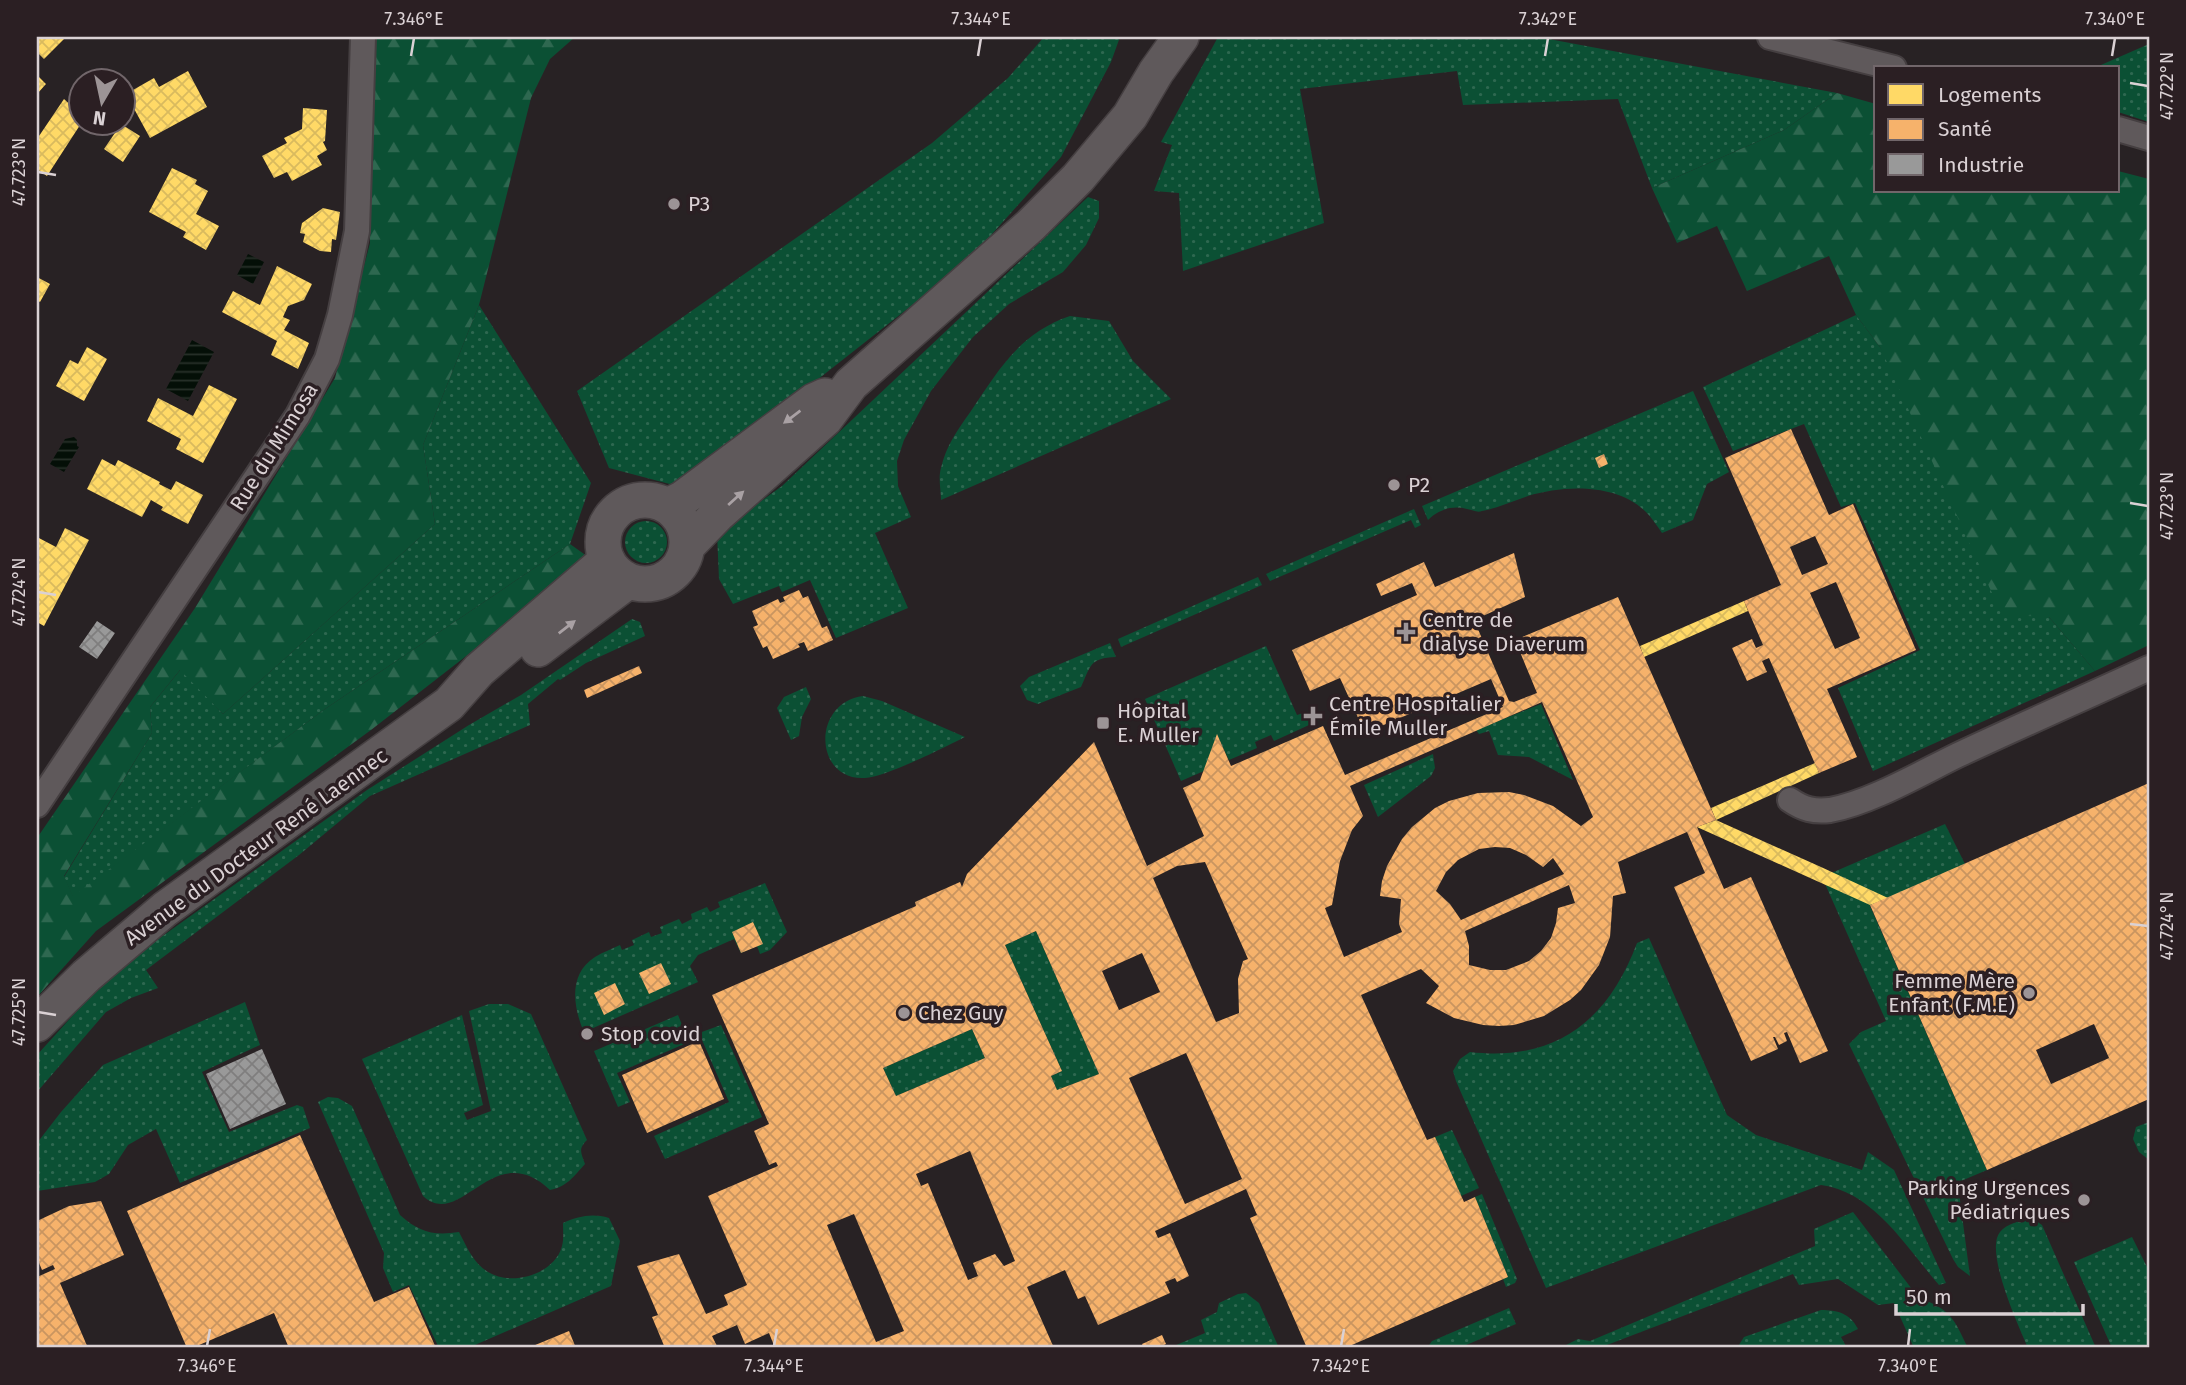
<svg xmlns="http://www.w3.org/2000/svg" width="2186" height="1385" viewBox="0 0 2186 1385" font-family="'Fira Sans',sans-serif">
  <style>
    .grass { fill: url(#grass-dots) }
    .forest { fill: url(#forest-firs) }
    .water { fill: url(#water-rules) }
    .homes { fill: url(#homes-cross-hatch) }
    .health { fill: url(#health-cross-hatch); fill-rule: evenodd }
    .industry { fill: url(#industry-cross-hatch) }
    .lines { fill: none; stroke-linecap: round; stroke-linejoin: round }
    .minor-casing { stroke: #453f41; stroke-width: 28 }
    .secondary-casing { stroke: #453f41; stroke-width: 38 }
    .minor { stroke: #5f595b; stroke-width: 24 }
    .secondary { stroke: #5f595b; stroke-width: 35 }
    .oneway { fill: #a9a1a4 }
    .ticks { fill: none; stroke: #dad1d4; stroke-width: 2.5 }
    .poi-dot { fill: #9c9496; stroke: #2b1f23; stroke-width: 2.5 }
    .labels { text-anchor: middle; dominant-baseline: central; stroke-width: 7; stroke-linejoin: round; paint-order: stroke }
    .poi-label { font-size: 21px; fill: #dad1d4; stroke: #2b1f23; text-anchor: start }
    .street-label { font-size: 21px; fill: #dad1d4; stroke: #2b1f23 }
    .neatline { fill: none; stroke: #dad1d4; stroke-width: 2.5 }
    .ticks-label { font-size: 18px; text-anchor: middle; fill: #dad1d4 }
  </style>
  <defs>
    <pattern id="grass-dots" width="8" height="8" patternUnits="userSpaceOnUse" patternTransform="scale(1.75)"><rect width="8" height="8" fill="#0b5034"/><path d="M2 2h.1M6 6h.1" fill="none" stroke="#2e6850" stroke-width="1.8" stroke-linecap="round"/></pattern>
    <pattern id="forest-firs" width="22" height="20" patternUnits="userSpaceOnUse" patternTransform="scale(1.75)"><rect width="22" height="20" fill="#0b5034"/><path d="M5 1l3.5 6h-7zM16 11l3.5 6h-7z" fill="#2e6850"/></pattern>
    <pattern id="water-rules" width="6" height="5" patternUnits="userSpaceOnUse" patternTransform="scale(1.75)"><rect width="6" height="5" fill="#040f07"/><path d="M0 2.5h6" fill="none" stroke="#28312a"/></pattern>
    <pattern id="homes-cross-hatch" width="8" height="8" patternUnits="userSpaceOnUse" patternTransform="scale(1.75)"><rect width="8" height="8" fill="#ffd966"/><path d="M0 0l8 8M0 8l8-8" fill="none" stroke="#d9ba5e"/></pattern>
    <pattern id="health-cross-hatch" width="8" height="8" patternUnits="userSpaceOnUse" patternTransform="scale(1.75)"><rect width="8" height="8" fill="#f6b26b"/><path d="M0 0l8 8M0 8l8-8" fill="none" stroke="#c99560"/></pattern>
    <pattern id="industry-cross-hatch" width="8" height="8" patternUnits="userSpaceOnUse" patternTransform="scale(1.75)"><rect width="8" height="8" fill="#999"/><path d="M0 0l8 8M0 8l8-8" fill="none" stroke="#7f7e7e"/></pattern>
  </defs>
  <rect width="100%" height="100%" fill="#282224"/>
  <!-- grass -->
  <path class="grass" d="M1044,37H1120L1111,62L1061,157L967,262L681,487L609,468L577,391L932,143L1008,78Z
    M1218,37H1538L1837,93L1784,130L1652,188L1618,99L1463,105L1457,71L1300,89L1324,223L1183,271L1179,193L1154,191L1172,145L1161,142Z
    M2149,44V122L2118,112V68H2094Z
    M1088,197L1099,201V218L1086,245L1063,272L1009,304L973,337L931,391L904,440L897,461L898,486L911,517L875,533L908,608L836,638L810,580L782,592L779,586L733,604L719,579L717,533L782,486Z
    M479,305L591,483L570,544L325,709L73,897L64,877L152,733L150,707L181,669L223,714L435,524L423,445Z
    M1856,315L1880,347L2049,617L2095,671L1873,771L1838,688L1920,650L1855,503L1841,507L1804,424L1733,451L1703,387Z
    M1070,316L1109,321L1133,361L1171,399L941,500C941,490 938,478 941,468C946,446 958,429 971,411C999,369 1020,333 1070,316Z
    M1693,391L1729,472L1707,484L1693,520L1662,533C1657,526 1652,518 1646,512C1617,483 1564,485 1528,496C1513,501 1498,508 1482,511C1477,513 1473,510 1467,509C1452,505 1438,510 1428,520L1422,506Z
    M1414,509L1421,525L1415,528L1411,520L1270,581L1266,574Z
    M625 542a21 21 0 1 1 42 0a21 21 0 1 1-42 0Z
    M1258,577L1262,585L1121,647L1118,639Z
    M632,619L640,622L645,636L586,663L560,680L558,679L528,704L530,725L370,796L299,855L146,970L158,988L131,998L106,1012L37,1092V1055L85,1002L136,955L367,790L469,725L521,695Z
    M1110,643L1116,657C1089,658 1091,666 1081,687L1038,704L1027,700L1020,686L1029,677Z
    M1266,646L1297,715L1315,709L1320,720L1274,741L1271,735L1255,742L1257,748L1229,760L1217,735L1204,771L1181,781L1145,699Z
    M806,687L811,699L802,717L799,736L791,740L777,708L784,697Z
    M863,696L882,701L965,737C945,747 886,777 865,778C814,781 811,703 863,696Z
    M1541,704L1573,780L1529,757L1498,755L1489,731L1479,734L1476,730Z
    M1433,754L1435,768L1431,776L1378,817L1364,785Z
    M1945,824L1965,864L1870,906L1987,1170L1961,1181L1958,1185L1970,1276L1958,1267L1953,1259L1849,1044L1861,1032L1886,1021L1822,877Z
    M765,883L787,932L770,950L760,954L757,946L741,953L734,939L698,955L690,966L698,982L584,1032C573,1007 568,974 595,957C603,952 612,949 620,945L622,950L634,945L632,940L649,932L651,937L662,933L660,927L679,919L682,924L692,919L691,914L707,907L710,912L720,907L718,902Z
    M1036,931L1099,1074L1057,1090L1051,1076L1062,1071L1005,945Z
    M1649,938L1727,1115L1756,1135L1862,1170L1868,1152L1894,1170L1946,1283L1939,1285C1906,1247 1874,1192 1821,1185L1546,1288L1456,1081L1453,1071L1460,1059L1470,1052C1555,1062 1608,1021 1637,943Z
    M245,1002L260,1045L202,1072L229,1132L297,1105L303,1107L310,1128L180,1183L156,1129L128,1145L109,1174L95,1182L37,1191V1143L61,1112L103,1065Z
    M489,1004H508L531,1014L587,1140C578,1149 581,1153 585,1164C574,1176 567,1187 550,1190C493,1136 461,1231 423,1196L362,1059L462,1015L483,1105L464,1113L467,1120L491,1111L469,1011Z
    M678,1015L689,1042L617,1073L630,1102L618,1107L594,1051Z
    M721,1025L762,1117L665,1159L654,1136L729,1102L699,1033Z
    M972,1029L985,1058L896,1096L883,1068Z
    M328,1097L338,1098L352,1106L400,1215C419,1232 433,1236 459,1232C467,1247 473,1263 488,1272C512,1287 555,1274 562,1246C564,1239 563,1230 563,1223C579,1216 592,1213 609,1218L620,1241L611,1286L468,1348H439L409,1285L393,1292L383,1268L384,1253L318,1102Z
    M2149,1122V1160L2139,1152L2133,1139L2136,1127Z
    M1452,1130L1479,1188L1461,1196L1435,1137Z
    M1482,1194L1517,1279L1515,1283L1506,1287L1503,1279L1508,1277L1475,1197Z
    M1853,1212L1918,1297C1952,1311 1953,1317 1968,1348H1914L1894,1303L1878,1305L1838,1279L1799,1285L1793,1274L1599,1348H1560L1578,1339L1590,1341L1815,1246L1814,1229Z
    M2030,1217L2042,1225L2096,1348H2028C2019,1327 1984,1251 2000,1232C2006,1224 2021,1221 2030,1217Z
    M2132,1237L2149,1271V1348H2112L2074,1262Z
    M1246,1293L1259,1303L1279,1348H1169L1205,1333L1201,1320L1217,1312L1219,1303L1238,1294Z
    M1509,1308L1516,1324L1459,1348H1427L1432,1341Z
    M1821,1310C1837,1310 1850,1313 1858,1329L1841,1337L1847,1348H1737L1744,1337Z"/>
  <!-- forest -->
  <path class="forest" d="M373,37H575L550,59L531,98L479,305L423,445L435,524L223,714L180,670L150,707L152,733L64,876L73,896L325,709L570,544L591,559L371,730L96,931L37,997V838L195,608L335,378L370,243L369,52Z
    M1837,93L1876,104V191H2118V171L2149,179V645L2095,671L2049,617L2002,615L1880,347L1856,315L1829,256L1747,291L1717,226L1677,243L1652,188L1784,130Z"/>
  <!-- water -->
  <path class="water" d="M248,254L264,262L253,284L237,275Z
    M192,340L214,352L188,401L166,389Z
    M74,437L77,440V446L79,447L64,472L50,464L65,439Z"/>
  <!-- homes -->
  <path class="homes" d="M37,37H66L44,59L37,52Z
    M188,71L207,107L150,138L126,94L154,78L159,87Z
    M37,75L46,84L37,94Z
    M64,99L80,114L82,122L47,176L37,169V139Z
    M303,108L327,110L325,141L323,142L327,150L317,156L322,165L292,181L287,172L274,178L262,156L287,143L284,138L302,129Z
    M121,124L140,136L123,162L104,149Z
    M172,168L197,180L195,184L208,191L196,214L219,226L206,250L183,237L186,232L149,212Z
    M323,208L340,212L336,240L332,239L331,252L320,251L303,242L305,234L300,233L302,223Z
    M277,266L312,284L304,300L288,306L283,317L290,320L284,330L309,343L298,369L271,355L277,341L222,312L233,291L260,305Z
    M37,277L50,284L40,302L37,300Z
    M87,347L107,359L84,401L56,386L70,360L78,364Z
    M209,385L237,399L203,463L176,449L181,439L147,421L158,398L193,416Z
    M102,459L115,466L118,460L160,482L159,484L171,490L176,481L203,495L188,524L161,510L163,507L151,500L142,517L87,489Z
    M65,528L89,540L44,626L37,622V537L56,547Z
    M1744,601L1748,611L1644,657L1640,646Z
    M1815,763L1819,773L1716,820L1711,808Z
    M1716,820L1821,867L1888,898L1870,905L1697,827Z"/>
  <!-- health -->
  <path class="health" d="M1791,429L1829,515L1853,504L1916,650L1827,689L1857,757L1819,773L1769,658L1762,661L1767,672L1747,681L1732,648L1752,639L1756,648L1763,645L1744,601L1781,585L1725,458ZM1815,536L1828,564L1802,575L1790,547ZM1836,582L1860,638L1835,649L1810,593Z
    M1604,454L1608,464L1599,468L1595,458Z
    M1514,553L1525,597L1474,620L1509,701L1514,702L1537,693L1515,640L1618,597L1716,820L1697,827L1724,889L1751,877L1828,1051L1800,1063L1787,1032L1784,1033L1787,1041L1779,1045L1775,1037H1773L1778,1049L1751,1061L1674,887L1705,873L1687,832L1618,862L1626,893L1613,896L1610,937L1599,965L1581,990L1570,1000L1544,1016L1514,1025L1499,1026L1483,1025L1454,1018L1426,1003L1439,986L1421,969L1361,995L1427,1140L1435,1137L1464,1202L1475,1197L1508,1277L1345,1348H1307L1250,1218L1257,1215L1246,1189L1155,1231L1158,1238L1170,1233L1189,1276L1177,1282L1175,1278L1165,1282L1170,1293L1098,1325L1085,1296L1078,1299L1065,1270L1027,1287L1054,1348H775L769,1333L745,1344L737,1325L712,1336L718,1348H665L652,1317L658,1315L637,1266L679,1254L706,1314L728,1305L724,1295L747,1285L708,1196L778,1166L776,1162L769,1165L754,1131L769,1124L712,995L916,906L915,902L960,882L962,887L967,874L1094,742L1147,866L1204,836L1183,788L1200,780L1217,734L1231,766L1323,726L1345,775L1503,707L1491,679L1365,733L1340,678L1310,691L1292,650L1417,595L1412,583L1381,596L1376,584L1424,562L1435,587ZM1542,702L1593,817L1581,826L1553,806L1524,795L1509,792L1478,793L1449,801L1435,808L1412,827L1402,839L1387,866L1382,881L1380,896L1401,899L1399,924L1402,932L1344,957L1325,908L1332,905L1340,861L1352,830L1363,816L1350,786ZM1495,847L1510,848L1526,855L1543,867L1553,858L1564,874L1461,920L1450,904L1436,891L1446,872L1458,860L1479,849ZM1205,862L1248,959L1243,961L1238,979L1239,1013L1216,1022L1153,878L1177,866ZM1569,885L1575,903L1558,908L1556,923L1551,938L1541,951L1529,961L1506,970H1490L1469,965V946L1465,931ZM1036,931L1099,1074L1057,1090L1051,1076L1062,1071L1005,945ZM1142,953L1160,992L1119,1010L1102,971ZM972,1029L985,1058L896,1096L883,1068ZM1186,1053L1242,1179L1185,1204L1129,1078ZM970,1151L1015,1261L1004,1266L995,1254L973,1263L978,1276L968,1280L928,1183L921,1186L916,1174ZM854,1214L904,1331L876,1342L827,1225Z
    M799,590L803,598L808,596L822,628L827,626L833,640L808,651L804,642L798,644L800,647L773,659L767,646L763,648L753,627L758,625L752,611L778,599L780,603L785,601L783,597Z
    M639,666L642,673L587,698L584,690Z
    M2149,783V1099L1987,1170L1870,905ZM2094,1024L2109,1058L2051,1084L2036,1050Z
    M753,922L763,944L741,953L732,932Z
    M661,963L671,984L649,994L639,973Z
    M615,983L625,1004L604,1015L594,993Z
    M699,1041L724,1099L647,1133L622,1075Z
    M300,1135L374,1302L409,1287L436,1348H289L274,1313L192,1348H187L127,1211Z
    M101,1201L124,1255L60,1283L88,1348H37V1277L55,1269L53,1265L42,1270L37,1258V1221L69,1206Z
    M569,1331L576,1348H528Z
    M1162,1335L1166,1344L1157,1348H1144L1142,1344Z"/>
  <!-- industry -->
  <path class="industry" d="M97,621L115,633L97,659L79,647Z
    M262,1049L286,1104L230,1129L206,1074Z"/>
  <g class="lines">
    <!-- minor casing -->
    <g class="minor-casing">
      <path id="minor" d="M1770,37L1894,68
        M2118,129L2149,138
        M1790,800C1803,809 1814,812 1830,810C1870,803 1921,773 1958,755C2022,725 2086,697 2149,668
        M37,805L298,415L327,359L340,315L357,231L363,37"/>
    </g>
    <!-- secondary casing -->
    <g class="secondary-casing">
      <path id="secondary" d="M603 542a42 42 0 1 1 84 0a42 42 0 1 1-84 0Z
        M668,506L682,499L814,401L825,396
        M687,546L717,515L825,419L851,384L1031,225L1078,178L1130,116L1156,72L1181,37
        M538,649L628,581
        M37,1024L86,976L165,909L449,704L479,670L607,560"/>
    </g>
    <!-- minor -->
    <use href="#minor" class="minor"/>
    <!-- secondary -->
    <use href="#secondary" class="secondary"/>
  </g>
  <!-- one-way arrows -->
  <defs><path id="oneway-solid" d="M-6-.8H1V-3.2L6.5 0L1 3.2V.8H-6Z" transform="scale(1.75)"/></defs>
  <g class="oneway">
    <use href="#oneway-solid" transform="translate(792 417) rotate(143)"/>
    <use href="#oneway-solid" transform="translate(736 498) rotate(-42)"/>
    <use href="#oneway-solid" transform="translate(567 627) rotate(-38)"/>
  </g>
  <!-- ticks -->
  <path class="ticks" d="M411,56L414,38M978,56L981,38M1545,56L1548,38M2112,56L2115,38M2130,83L2148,86M38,172L56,175M2130,503L2148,506M38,592L56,595M2130,924L2148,926M38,1012L56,1015M207,1346L210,1329M774,1346L777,1329M1341,1346L1344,1329M1908,1346L1910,1329"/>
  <!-- markers -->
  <g class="poi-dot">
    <circle cx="674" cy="204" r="7"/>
    <circle cx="1394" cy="485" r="7"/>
    <path d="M1402.5 621.5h7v7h7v7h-7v7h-7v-7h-7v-7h7z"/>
    <path d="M1309.5 705.5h7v7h7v7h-7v7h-7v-7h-7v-7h7z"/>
    <rect x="1096" y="716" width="14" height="14" rx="3.5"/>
    <circle cx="2029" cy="993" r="7"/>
    <circle cx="904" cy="1013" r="7"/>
    <circle cx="587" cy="1034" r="7"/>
    <circle cx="2084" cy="1200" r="7"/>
  </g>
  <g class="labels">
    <!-- poi labels -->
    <g class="poi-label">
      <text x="688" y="204">P3</text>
      <text x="1408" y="485">P2</text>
      <text x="1422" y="620">Centre de<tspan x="1422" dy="24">dialyse Diaverum</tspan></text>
      <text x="1329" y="704">Centre Hospitalier<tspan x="1329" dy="24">Émile Muller</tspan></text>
      <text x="1117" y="711">Hôpital<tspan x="1117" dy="24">E. Muller</tspan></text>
      <text x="2015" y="981" text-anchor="end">Femme Mère<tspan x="2015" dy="24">Enfant (F.M.E)</tspan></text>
      <text x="918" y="1013">Chez Guy</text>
      <text x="601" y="1034">Stop covid</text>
      <text x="2070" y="1188" text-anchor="end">Parking Urgences<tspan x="2070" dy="24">Pédiatriques</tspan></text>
    </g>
    <!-- street labels -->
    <g class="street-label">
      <text transform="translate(274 447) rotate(-58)">Rue du Mimosa</text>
      <text transform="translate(256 847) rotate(-36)">Avenue du Docteur René Laennec</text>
    </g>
  </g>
  <!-- border -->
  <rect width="2186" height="1385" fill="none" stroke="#2b1f23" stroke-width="77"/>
  <!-- legend -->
  <rect x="1874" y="66" width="245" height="126" fill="#2b1f23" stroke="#71666a" stroke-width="2"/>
  <rect x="1888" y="84" width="35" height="21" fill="#ffd966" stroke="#71666a" stroke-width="2"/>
  <text x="1938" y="102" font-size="21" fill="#dad1d4">Logements</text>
  <rect x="1888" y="119" width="35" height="21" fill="#f6b26b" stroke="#71666a" stroke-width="2"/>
  <text x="1938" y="136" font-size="21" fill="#dad1d4">Santé</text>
  <rect x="1888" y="154" width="35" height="21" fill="#999999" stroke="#71666a" stroke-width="2"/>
  <text x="1938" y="172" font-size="21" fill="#dad1d4">Industrie</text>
  <!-- north arrow -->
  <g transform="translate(102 102) rotate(189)"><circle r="33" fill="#2b1f23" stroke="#71666a" stroke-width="2"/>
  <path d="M0-5L12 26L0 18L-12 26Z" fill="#9c9496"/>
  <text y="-10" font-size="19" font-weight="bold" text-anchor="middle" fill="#dad1d4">N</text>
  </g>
  <!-- scale -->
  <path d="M1896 1304v10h187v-10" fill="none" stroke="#dad1d4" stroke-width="3.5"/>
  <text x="1906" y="1304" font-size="21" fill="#dad1d4" stroke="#2b1f23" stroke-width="5" paint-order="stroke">50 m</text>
  <rect x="38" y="38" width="2110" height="1308" class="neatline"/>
  <g class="ticks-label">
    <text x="414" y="25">7.346°E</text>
    <text x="981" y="25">7.344°E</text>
    <text x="1548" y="25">7.342°E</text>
    <text x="2115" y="25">7.340°E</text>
    <text transform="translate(2167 86) rotate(-90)" y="6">47.722°N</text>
    <text transform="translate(19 172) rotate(-90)" y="6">47.723°N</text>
    <text transform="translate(2167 506) rotate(-90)" y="6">47.723°N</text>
    <text transform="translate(19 592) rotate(-90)" y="6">47.724°N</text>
    <text transform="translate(2167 926) rotate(-90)" y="6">47.724°N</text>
    <text transform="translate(19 1012) rotate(-90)" y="6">47.725°N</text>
    <text x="207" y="1372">7.346°E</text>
    <text x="774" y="1372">7.344°E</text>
    <text x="1341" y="1372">7.342°E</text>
    <text x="1908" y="1372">7.340°E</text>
  </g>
</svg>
